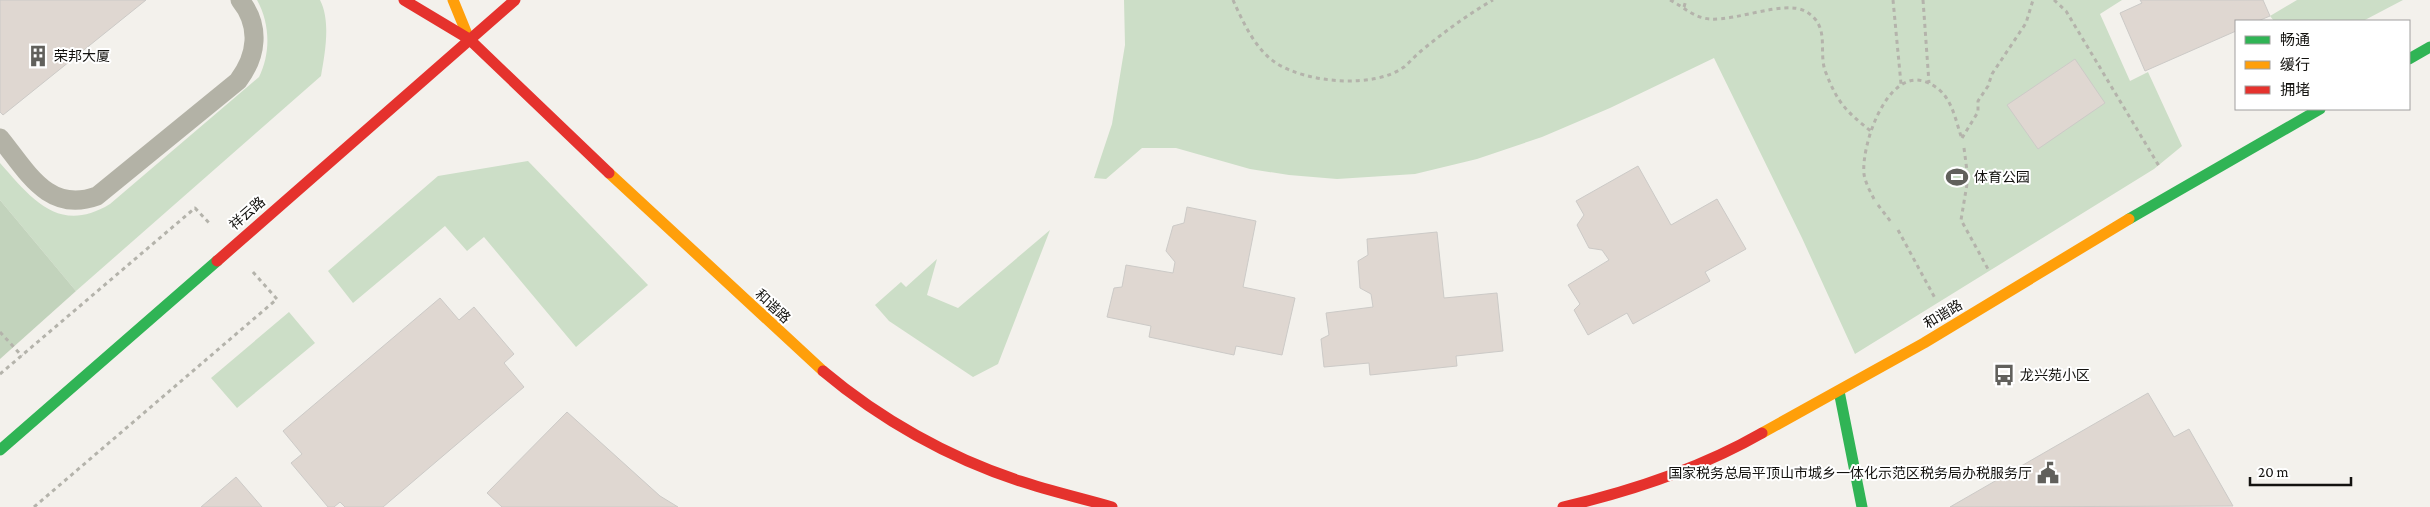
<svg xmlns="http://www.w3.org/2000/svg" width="2430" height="507" viewBox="0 0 2430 507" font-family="'Crimson Pro','Noto Sans SC',serif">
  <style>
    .green { fill: #ccdec7 }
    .forest { fill: #c2d3bc }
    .building { fill: #dfd7d1; stroke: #cccac7 }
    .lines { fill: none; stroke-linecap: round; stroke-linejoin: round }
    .path { stroke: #b4b3ab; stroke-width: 3; stroke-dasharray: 4 4; stroke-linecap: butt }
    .lane { stroke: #b3b2a6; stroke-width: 19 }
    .fast { stroke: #30b455; stroke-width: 11 }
    .slow { stroke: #ff9f0a; stroke-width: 11 }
    .jam { stroke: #e5322d; stroke-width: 11 }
    .labels { text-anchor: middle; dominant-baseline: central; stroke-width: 4; stroke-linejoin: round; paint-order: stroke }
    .poi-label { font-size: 14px; fill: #13120f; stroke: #fff; text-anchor: start }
    .street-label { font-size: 14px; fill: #13120f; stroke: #fff }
  </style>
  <rect width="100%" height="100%" fill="#f3f1ec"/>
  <!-- green -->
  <path class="green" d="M257,0H320C331,21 325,53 321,76L76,291L0,200V163C32,199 59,235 110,204L259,77C271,53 270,23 257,0Z
    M1124,0H2122L2100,14L2130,81L2148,72L2182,146L2154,169L1855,354L1802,238L1714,58L1610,108L1542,137L1477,159L1415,174L1337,179L1289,175L1250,169L1176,148H1142L1106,179L1094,178L1112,124L1125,45Z
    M2297,0H2403L2363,21H2274L2270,16Z
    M528,161L648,285L576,347L484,237L467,251L445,226L353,303L328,271L438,176Z
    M1050,230L998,364L973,377L889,321L875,305L901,282L906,287L937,259L927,295L958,308Z
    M289,312L315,343L237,408L211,378Z"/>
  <!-- forest -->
  <path class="forest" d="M0,200L76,291L0,359Z"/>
  <!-- building -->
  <path class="building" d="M0,0H146L3,115L0,112Z
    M2140,0H2263L2270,16L2258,21H2236V31L2145,71L2120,13L2142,3Z
    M2075,59L2105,103L2038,149L2007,105Z
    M1638,166L1671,225L1717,199L1746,249L1705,272L1710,281L1633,324L1627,313L1588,335L1574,310L1580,304L1568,285L1609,260L1602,250L1589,248L1577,225L1584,215L1576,201Z
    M1187,207L1256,221L1243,287L1295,298L1282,355L1236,346L1234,355L1149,337L1151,326L1107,317L1114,288L1122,287L1126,265L1173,273L1175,262L1166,251L1173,226L1184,223Z
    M1437,232L1444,298L1497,293L1503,351L1456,356L1457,366L1370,375L1369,363L1324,367L1321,339L1329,335L1326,313L1373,307L1371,294L1360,288L1358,261L1368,255L1367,239Z
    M440,298L459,320L474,307L514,354L504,363L524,387L383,507H345L340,502L334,507H328L291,463L302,454L283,431Z
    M2148,393L2174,437L2189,429L2233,506L1950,507Z
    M567,412L660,496L678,507H502L487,493Z
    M236,477L262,507H201Z"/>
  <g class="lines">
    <!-- path -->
    <path class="path" d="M1233,0C1243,22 1255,49 1276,63C1307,83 1374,89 1404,67C1410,62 1415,56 1421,51C1444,32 1467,15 1493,0
      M1670,0C1684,7 1694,18 1710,19C1737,21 1784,0 1805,11C1832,26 1817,52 1826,73C1838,104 1847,112 1872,132
      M1893,0L1901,84
      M1923,0L1929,83
      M2054,0L2066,11L2159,166
      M1684,7L1686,0
      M1962,138L1978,112V101L1988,86L1992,74L2026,23L2033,0
      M1964,148L1967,171
      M1967,184L1961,220L1988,269
      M1874,199C1870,191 1865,182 1864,174C1861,146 1886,71 1923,81C1931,83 1940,89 1945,96C1954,108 1957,125 1962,139
      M1878,205L1891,222
      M1898,230L1936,300
      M0,332L22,356
      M0,374L195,208L211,225
      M34,507L277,299L252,271"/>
    <!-- lane -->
    <path class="lane" d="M0,138C27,171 48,214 97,196L238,81C257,56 261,26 240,0"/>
    <!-- fast -->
    <path class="fast" d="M2409,59L2430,47
      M2129,219L2320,109
      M1839,391L1862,507
      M0,450L217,261"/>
    <!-- slow -->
    <path class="slow" d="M453,0L469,39
      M609,173L823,371
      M1762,433L1924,343L2129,219"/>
    <!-- jam -->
    <path class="jam" d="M404,0L469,39L609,173
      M217,261L515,0
      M823,371C880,419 949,458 1020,481C1050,491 1081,498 1112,507
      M1563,507C1632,491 1701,468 1762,433"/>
  </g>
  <!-- icons -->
  <defs>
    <g id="building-bare" transform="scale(1.725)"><path d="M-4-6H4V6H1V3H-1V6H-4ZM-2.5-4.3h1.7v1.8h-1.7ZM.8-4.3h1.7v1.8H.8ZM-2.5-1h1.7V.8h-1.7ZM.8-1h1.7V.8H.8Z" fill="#61605c" stroke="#fff" stroke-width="2.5" paint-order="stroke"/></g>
    <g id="stadium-bare" transform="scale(1.725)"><path d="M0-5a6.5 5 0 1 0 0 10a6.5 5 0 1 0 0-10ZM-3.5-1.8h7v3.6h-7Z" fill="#61605c" stroke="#fff" stroke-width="2.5" paint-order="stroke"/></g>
    <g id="bus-bare" transform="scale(1.725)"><path d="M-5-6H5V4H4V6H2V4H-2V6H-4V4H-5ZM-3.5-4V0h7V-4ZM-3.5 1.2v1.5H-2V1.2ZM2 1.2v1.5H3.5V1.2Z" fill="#61605c" stroke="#fff" stroke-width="2.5" paint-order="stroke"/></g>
    <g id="civic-bare" transform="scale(1.725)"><path d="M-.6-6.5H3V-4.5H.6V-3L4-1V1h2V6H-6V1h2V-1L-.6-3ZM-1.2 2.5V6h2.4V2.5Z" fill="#61605c" stroke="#fff" stroke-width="2.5" paint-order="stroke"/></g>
  </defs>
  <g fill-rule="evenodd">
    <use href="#building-bare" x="38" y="56"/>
    <use href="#stadium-bare" x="1957" y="177"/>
    <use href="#bus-bare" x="2004" y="375"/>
    <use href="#civic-bare" x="2048" y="473"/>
  </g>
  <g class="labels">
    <!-- poi labels -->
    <g class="poi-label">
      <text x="54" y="56">荣邦大厦</text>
      <text x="1974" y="177">体育公园</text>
      <text x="2020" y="375">龙兴苑小区</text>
      <text x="2032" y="473" text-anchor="end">国家税务总局平顶山市城乡一体化示范区税务局办税服务厅</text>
    </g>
    <!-- street labels -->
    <g class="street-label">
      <text transform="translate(247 213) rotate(-41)">祥云路</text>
      <text transform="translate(773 306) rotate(43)">和谐路</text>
      <text transform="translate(1943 314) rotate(-31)">和谐路</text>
    </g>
  </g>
  <!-- legend -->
  <rect x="2235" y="20" width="175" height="90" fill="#ffffff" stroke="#a1a09f"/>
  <rect x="2245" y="36" width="25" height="8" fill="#30b455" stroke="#a1a09f"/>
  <text x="2280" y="45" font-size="15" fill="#13120f">畅通</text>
  <rect x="2245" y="61" width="25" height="8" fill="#ff9f0a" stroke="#a1a09f"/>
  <text x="2280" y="70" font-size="15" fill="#13120f">缓行</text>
  <rect x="2245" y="86" width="25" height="8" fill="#e5322d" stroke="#a1a09f"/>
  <text x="2280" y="95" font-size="15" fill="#13120f">拥堵</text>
  <!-- scale -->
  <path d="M2250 477v8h101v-8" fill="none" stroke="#13120f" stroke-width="2.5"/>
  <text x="2258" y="477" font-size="15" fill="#13120f" stroke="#ffffff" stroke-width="4" paint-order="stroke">20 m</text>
</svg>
